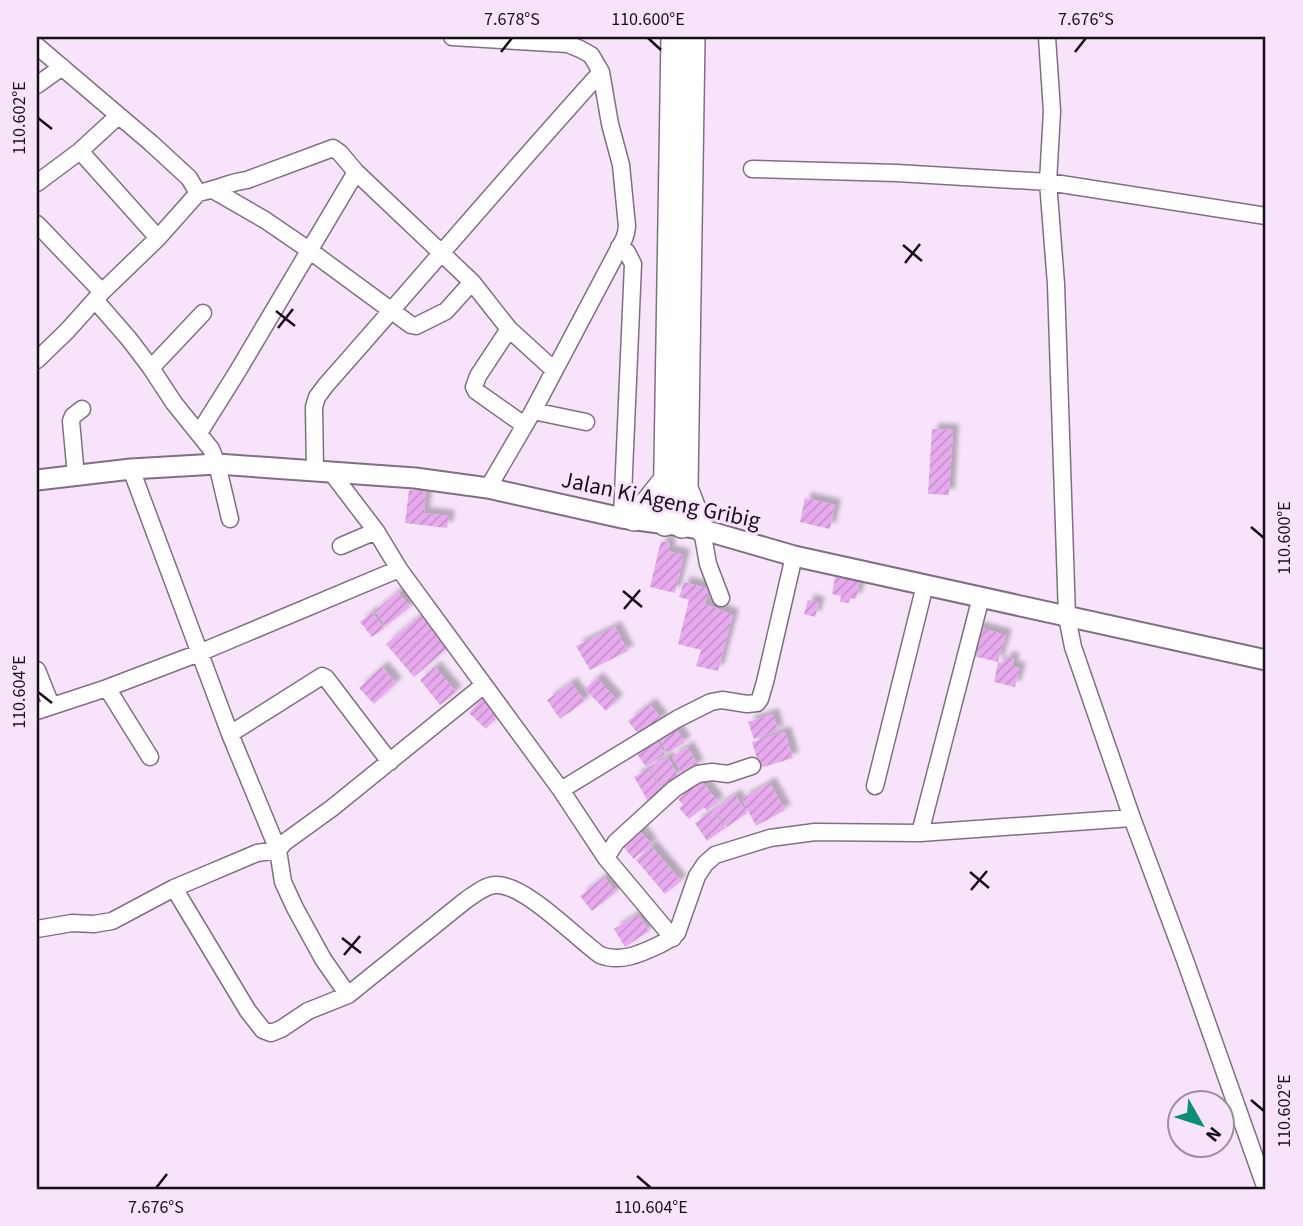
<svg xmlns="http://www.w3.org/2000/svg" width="1303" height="1226" viewBox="0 0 1303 1226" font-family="'Source Sans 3',sans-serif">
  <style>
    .building { fill: url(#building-hatch); filter: url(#shadow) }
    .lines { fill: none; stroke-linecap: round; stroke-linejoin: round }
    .minor-casing { stroke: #806f82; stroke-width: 19 }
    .major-casing { stroke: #806f82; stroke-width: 23 }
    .highway-casing { stroke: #806f82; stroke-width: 26 }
    .minor { stroke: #fff; stroke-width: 16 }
    .major { stroke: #fff; stroke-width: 19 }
    .highway { stroke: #fff; stroke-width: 23 }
    .ticks { fill: none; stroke: #160f17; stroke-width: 2.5 }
    .labels { text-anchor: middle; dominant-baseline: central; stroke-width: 6; stroke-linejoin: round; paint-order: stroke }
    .street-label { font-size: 23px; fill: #160f17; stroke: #f7e4fa }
    .neatline { fill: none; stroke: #160f17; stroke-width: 2.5 }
    .ticks-label { font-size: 18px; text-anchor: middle; fill: #160f17 }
  </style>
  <defs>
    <pattern id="building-hatch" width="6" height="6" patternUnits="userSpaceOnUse" patternTransform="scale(1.75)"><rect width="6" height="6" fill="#e7aaee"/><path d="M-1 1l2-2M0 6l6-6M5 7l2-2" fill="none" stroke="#c591cb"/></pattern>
    <filter id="shadow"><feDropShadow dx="6" dy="-6" stdDeviation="2" flood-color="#0004"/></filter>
  </defs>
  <rect width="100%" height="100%" fill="#f7e4fa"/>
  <!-- building -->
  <path class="building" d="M932,429L953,430L949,495L928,494Z
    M409,490L426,492L424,513L449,516L447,528L405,523Z
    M805,498L835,505L830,529L800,522Z
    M661,541L670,543L668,551L684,555L675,593L650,587Z
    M848,574L861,576L856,599L850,598L849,603L840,602L841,596L832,594L835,577L847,579Z
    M684,582L709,589L705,604L733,615L718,671L696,666L701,650L678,644L689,600L679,597Z
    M398,592L410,607L386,626L375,611Z
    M808,600L819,603L815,617L804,614Z
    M427,610L452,644L414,677L386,644Z
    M372,612L384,628L372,637L360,622Z
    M615,627L628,651L590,670L576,646Z
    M977,627L1006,635L998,662L970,655Z
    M1006,657L1014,659L1012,667L1020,668L1015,687L994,682L998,662L1004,663Z
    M382,667L396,683L374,704L359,688Z
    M435,667L456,692L440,705L420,680Z
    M597,678L617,700L606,711L585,689Z
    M571,683L585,701L560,719L547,700Z
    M483,698L500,714L486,729L469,713Z
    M650,704L662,719L640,736L628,721Z
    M773,714L778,731L754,739L748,722Z
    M675,727L685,742L668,753L658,738Z
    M785,732L793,758L760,768L752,742Z
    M655,738L665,754L646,767L635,751Z
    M688,747L698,766L682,774L672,756Z
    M668,757L678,776L660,787L649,767Z
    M648,769L663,794L649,803L634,777Z
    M701,780L718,802L707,811L704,807L689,819L679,808L683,805L678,799Z
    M770,783L785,810L756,826L742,799Z
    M735,795L747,813L727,827L714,809Z
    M713,810L725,828L707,841L695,823Z
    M638,828L651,844L634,859L620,843Z
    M651,846L681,881L665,894L636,860Z
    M604,877L616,892L592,911L580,896Z
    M638,914L649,931L625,947L614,929Z"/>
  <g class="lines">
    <!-- minor casing -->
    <g class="minor-casing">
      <path id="minor" d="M452,37L568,44L580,49L591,55L601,72L610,124L621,165L627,226L626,233L624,239L533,411L488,488
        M1047,37L1052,111L1048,182L1056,284L1067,617L1073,647L1132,818L1185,960L1266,1189
        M37,46L151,143L189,178L198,193C215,190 230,182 247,180L333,148L340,153L356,172L472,282L509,329L554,370
        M37,85L62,67
        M80,151L158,238
        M752,169L897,173L1048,182L1266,216
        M37,183L80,151L118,116
        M213,190L265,220L309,250L411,325L416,326L446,311L472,282
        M37,224L102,292
        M619,247L627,252L633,264L622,518
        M95,300L129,339L151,368L174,403L211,449L217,464L230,519
        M509,329L478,376L474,387L476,391L524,425
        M37,360L67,331L102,292L158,238L198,193
        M151,368L203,313
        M533,411L586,422
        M199,433L236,374L356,172
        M131,469L230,734L278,850L283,882L295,908L323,959L348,995
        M315,471L314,407L317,397L326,385C418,281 508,175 601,72
        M331,472L376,531L399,569L561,790L606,858L673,938
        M76,476L71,421L73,416L82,409
        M702,530L708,564L721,598
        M341,546L376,531
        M37,670L51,705
        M107,688L150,757
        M37,711L107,688L199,653L399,569
        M230,734L322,676L326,678L390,762
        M875,786L925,585
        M561,790L677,719L711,702L722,700L747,704L757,703L760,699L765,682L794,556
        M920,833L981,597
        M606,858L616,842L674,789L691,778L698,774L712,772L728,774L752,766
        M174,888L248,1011L263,1030L271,1033L281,1029L308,1011L348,995L466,900C475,894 484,886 495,885C524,883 575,937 600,955C620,963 640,954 659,945C666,941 672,939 677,933L697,876L705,864L715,855L770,838L815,832L920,833L1132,818
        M37,929L72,923L94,924L112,921L174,888L198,878L257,853L278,850L285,842L332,808L484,685"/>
    </g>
    <!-- major casing -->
    <g class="major-casing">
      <path id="major" d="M37,480L131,469L217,464L415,478L488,488L622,518L682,526L704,530L794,556L1266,660"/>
    </g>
    <!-- highway casing -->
    <g class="highway-casing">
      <path id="highway" d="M688,493L702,530
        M634,519L666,479
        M665,524L673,37
        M682,526L686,487L693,37"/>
    </g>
    <!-- minor -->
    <use href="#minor" class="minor"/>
    <!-- major -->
    <use href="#major" class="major"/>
    <!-- highway -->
    <use href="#highway" class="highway"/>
  </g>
  <!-- ticks -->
  <path class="ticks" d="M648,38L661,50M501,52L512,38M1075,52L1086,38M38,118L52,129M903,245L922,261M905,263L920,244M276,311L295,326M278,328L293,309M1251,527L1264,538M623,591L642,607M624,609L640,590M38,692L52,703M970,872L989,888M971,890L987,871M342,938L361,953M344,955L360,936M1251,1100L1264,1111M637,1176L651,1188M156,1188L167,1174"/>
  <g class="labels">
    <!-- street labels -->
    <g class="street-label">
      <text transform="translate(661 500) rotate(12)">Jalan Ki Ageng Gribig</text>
    </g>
  </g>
  <!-- border -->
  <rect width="1303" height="1226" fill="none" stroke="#f7e4fa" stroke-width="77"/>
  <!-- north arrow -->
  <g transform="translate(1201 1124) rotate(129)"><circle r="33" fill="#f7e4fa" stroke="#9d8f9f" stroke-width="2"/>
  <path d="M0-5L12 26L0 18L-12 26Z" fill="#0b8f77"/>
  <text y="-10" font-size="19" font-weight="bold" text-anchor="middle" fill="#160f17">N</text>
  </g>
  <rect x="38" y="38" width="1226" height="1150" class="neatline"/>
  <g class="ticks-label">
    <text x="512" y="25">7.678°S</text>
    <text x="648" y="25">110.600°E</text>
    <text x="1086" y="25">7.676°S</text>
    <text transform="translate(19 118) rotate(-90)" y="6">110.602°E</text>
    <text transform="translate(1284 538) rotate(-90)" y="6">110.600°E</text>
    <text transform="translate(19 692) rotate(-90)" y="6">110.604°E</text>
    <text transform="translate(1284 1111) rotate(-90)" y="6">110.602°E</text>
    <text x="156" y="1213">7.676°S</text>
    <text x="651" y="1213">110.604°E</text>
  </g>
</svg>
